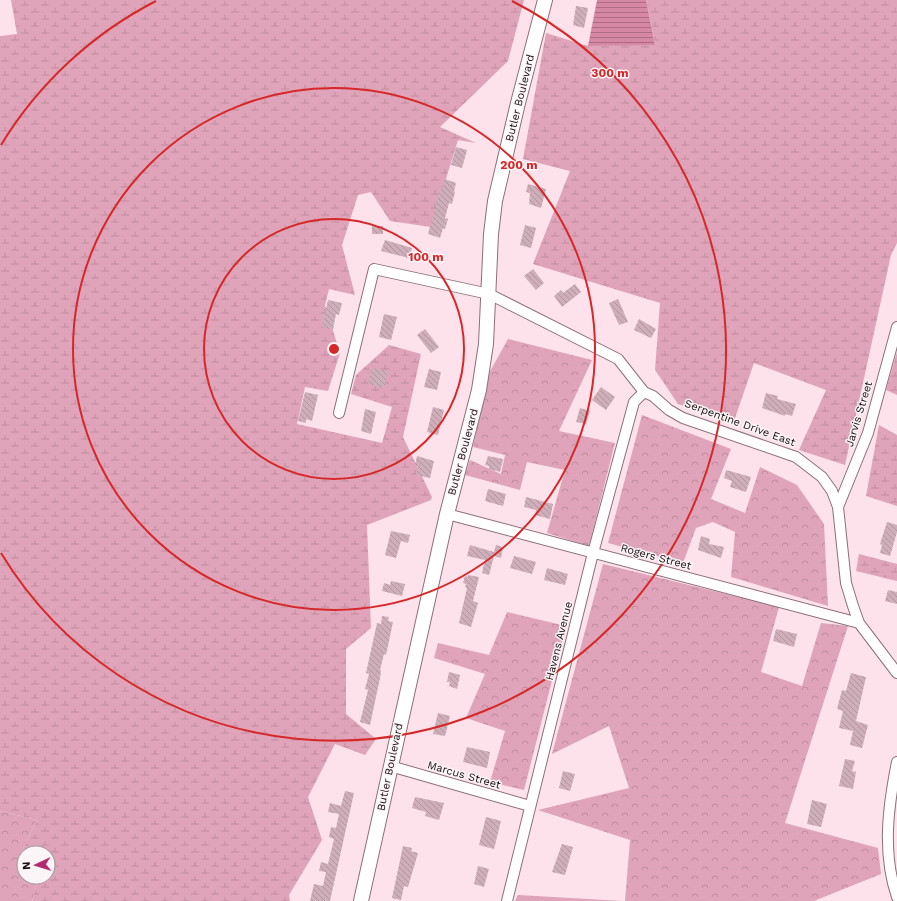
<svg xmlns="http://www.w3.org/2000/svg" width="897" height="901" viewBox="0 0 897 901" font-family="'Work Sans',sans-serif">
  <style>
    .forest { fill: url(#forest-crowns) }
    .wetland { fill: url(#wetland-marsh) }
    .water { fill: url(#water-rules) }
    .building { fill: url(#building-back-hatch) }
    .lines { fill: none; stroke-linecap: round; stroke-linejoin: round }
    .street-casing { stroke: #8d6f79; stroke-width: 12 }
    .secondary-casing { stroke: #8d6f79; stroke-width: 16 }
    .street { stroke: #fff; stroke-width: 10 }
    .secondary { stroke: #fff; stroke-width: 14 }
    .ring { fill: none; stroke: #d62828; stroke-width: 2 }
    .labels { text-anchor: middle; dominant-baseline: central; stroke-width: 3; stroke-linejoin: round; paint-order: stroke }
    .street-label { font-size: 11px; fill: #1b0f13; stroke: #fcf5f7 }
    .centre { fill: #d62828; stroke: #fcf5f7; stroke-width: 2 }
    .ring-label { font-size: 12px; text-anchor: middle; font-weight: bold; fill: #d62828; stroke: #fcf5f7; stroke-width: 3; stroke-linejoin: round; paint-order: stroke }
  </style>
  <defs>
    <pattern id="forest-crowns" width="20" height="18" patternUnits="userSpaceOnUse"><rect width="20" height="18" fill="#dfa4b9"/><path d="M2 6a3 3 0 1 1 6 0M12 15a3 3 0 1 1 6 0" fill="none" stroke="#bf8c9e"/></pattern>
    <pattern id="wetland-marsh" width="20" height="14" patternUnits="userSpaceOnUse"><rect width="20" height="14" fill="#dfa4b9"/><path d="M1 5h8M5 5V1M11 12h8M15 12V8" fill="none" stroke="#bf8c9e"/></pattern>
    <pattern id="water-rules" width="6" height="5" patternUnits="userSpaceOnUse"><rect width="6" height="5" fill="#d587a4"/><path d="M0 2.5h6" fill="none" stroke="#ac6d84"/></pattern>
    <pattern id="building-back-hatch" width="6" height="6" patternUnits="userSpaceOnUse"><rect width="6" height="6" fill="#ceaeb9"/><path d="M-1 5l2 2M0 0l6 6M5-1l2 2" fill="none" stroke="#b0949e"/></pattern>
  </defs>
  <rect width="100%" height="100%" fill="#fde1eb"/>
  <!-- forest -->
  <path class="forest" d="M508,339L592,360L559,431L615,443L589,546L547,533L565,470L527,462L520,490L465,475L470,460L501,474L505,455L473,447L488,375Z
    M642,415L731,449L711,499L745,513L760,467L797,485L824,524L828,606L731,577L735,532L713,522L696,528L683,563L608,543Z
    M603,564L779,607L761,672L802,686L821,623L848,626L785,823L878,848L881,874L814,901H625L630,840L538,810L629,788L609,726L552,754Z
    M507,612L566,626L524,790L490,782L505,731L466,718L485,674L434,658L438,643L489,655Z
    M0,811L37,820L21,853L24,858V877H36L38,880L32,901H0Z
    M518,895L623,901H515Z"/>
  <!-- wetland -->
  <path class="wetland" d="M11,0H524L508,61L440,127L476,143L458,140L431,227L390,221L371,192L358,195L342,245L355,295L329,289L325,305L340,353L328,391L305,387L297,424L382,443L392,407L351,394L356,375L389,345L421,354L403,437L432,497L431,500L367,525L371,628L346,649V714L376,739L365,755L335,744L308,797L322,840L289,895L290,901H32L38,880L36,877H48V853H24V858L21,853L37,820L0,811V36L17,34Z
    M646,0H897V243L891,255L845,465L799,450L826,390L754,363L734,421L678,404L655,370L660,303L533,264L570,171L523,159L546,33L588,46L655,44Z
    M897,352V395L886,390Z
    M879,425L897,435V506L866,496Z
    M859,554L897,564V581L856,571Z"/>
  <!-- water -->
  <path class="water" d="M597,0H646L655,45L588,46Z"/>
  <!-- building -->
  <path class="building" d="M576,6L588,8L584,28L573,25Z
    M456,147L467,150L462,168L451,165Z
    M445,179L456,183L454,191L455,192L452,204L449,203L445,218L448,219L445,229L443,228L440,238L428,234L440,190H441Z
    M528,184L546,189L541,208L529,204L530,193L526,192Z
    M525,225L536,228L531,248L520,245Z
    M372,226H383V234H372Z
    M385,240L412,248L409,258L381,251Z
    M533,269L544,283L536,290L524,276Z
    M575,284L581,292L562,307L554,296L561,290L563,293Z
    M618,299L628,322L619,325L609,303Z
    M328,300L342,303L339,315L336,314L333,330L322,327Z
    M384,314L397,317L391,340L379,337Z
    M639,319L656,329L651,338L634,330Z
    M425,329L439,347L431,353L417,335Z
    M372,368L388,371L384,388L368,384Z
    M429,369L441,372L437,390L424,387Z
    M601,387L615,397L606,410L592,400Z
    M305,392L318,395L312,421L306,419V423L298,421Z
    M766,393L778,396L777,399L796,404L792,416L785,414V416L762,408Z
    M433,407L444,410L438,435L427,432Z
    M580,408L590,411L586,424L576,422Z
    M365,409L376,412L371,434L361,431Z
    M417,456L434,461L430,478L416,475L418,466L415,465Z
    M488,456L503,459L500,472L489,469V466L485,465Z
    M726,470L751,477L746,492L730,487L732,481L724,478Z
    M488,489L506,494L503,506L485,501Z
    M526,497L553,504L550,519L535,515L536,510L524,507Z
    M887,522L897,525V532L890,556L880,553L882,545L880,544Z
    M391,531L410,535L408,543L401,541L396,558L385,555Z
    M701,536L710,539L709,544L724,547L721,558L698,550Z
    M470,545L494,552L496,545L503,547L501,558L494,556L489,575L482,573L485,560L467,556Z
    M514,556L536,562L532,574L510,568Z
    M547,568L568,574L565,585L544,580Z
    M468,575L479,577L473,601L478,603L471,627L459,623L467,588L465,587L466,584L463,583L465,576L468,577Z
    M391,581L405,584L402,596L382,591L384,583L390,585Z
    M888,590L897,592V604L885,601Z
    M382,616L389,617L388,621L393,622L386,655L384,654L380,670L381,671L380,678L370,725L360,722L368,690L365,689L369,674L366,673L377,623L381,624Z
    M776,629L797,634L794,647L773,641Z
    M449,672L460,675L457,689L449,686L450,682H447Z
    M851,673L866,677L856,721L868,725L862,748L850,745L853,731L839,728L843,711L837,709L842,690L846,691Z
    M438,713L450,716L445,736L433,734Z
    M467,747L490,752L487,768L463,762Z
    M845,759L855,761L852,771L856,772L853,789L839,786Z
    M563,771L575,774L570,791L559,788Z
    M345,791L354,793L330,901H310L314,884L323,886L326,872L319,871L321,862L328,864L334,839L329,837L331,827L336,828L339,814L328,812L330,803L341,806Z
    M415,797L444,803L439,820L425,816L426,812L412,808Z
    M812,800L827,804L821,827L807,824Z
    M486,817L501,821L494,849L479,845Z
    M562,844L573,847L565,875L552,872Z
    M403,846L412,848L411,851L418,853L408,887L404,886L401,900L392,898Z
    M478,866L489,869L484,887L474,884Z"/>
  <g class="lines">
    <!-- street casing -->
    <g class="street-casing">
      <path id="street" d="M339,413L374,269L489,294L618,359L644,392L653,396L669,410L683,418L796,457L822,477L832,491L838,507L846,583L853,606L859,623L897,673
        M838,507L868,433L897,327
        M447,514L859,623
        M897,762C888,807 882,853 897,897
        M390,766L530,806
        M507,901L593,553L634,402L644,392"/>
    </g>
    <!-- secondary casing -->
    <g class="secondary-casing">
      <path id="secondary" d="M361,901L447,514L479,390L486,344L491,234L495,201L518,103L545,0"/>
    </g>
    <!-- street -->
    <use href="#street" class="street"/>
    <!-- secondary -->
    <use href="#secondary" class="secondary"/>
  </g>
  <!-- distance rings -->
  <g class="ring">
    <circle cx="334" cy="349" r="130"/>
    <circle cx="334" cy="349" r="261"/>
    <path d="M1 145A391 391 0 0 1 156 1M512 1A391 391 0 1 1 1 553"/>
  </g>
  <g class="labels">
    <!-- street labels -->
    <g class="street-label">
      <text transform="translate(520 98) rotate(-76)">Butler Boulevard</text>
      <text transform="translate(859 414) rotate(-73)">Jarvis Street</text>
      <text transform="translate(740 423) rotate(20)">Serpentine Drive East</text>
      <text transform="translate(463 452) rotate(-75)">Butler Boulevard</text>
      <text transform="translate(656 557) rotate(15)">Rogers Street</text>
      <text transform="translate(559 641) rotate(-76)">Havens Avenue</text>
      <text transform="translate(390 767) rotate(-78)">Butler Boulevard</text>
      <text transform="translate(464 775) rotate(16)">Marcus Street</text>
    </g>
  </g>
  <circle cx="334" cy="349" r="6" class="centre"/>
  <g class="ring-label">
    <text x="610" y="77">300 m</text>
    <text x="519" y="169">200 m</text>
    <text x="426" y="261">100 m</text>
  </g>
  <!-- north arrow -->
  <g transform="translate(36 865) rotate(266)"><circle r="19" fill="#fcf5f7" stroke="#a2999c"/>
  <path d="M0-3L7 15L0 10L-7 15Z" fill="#b32b6d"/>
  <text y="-6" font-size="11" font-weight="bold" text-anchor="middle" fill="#1b0f13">N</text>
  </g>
</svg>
